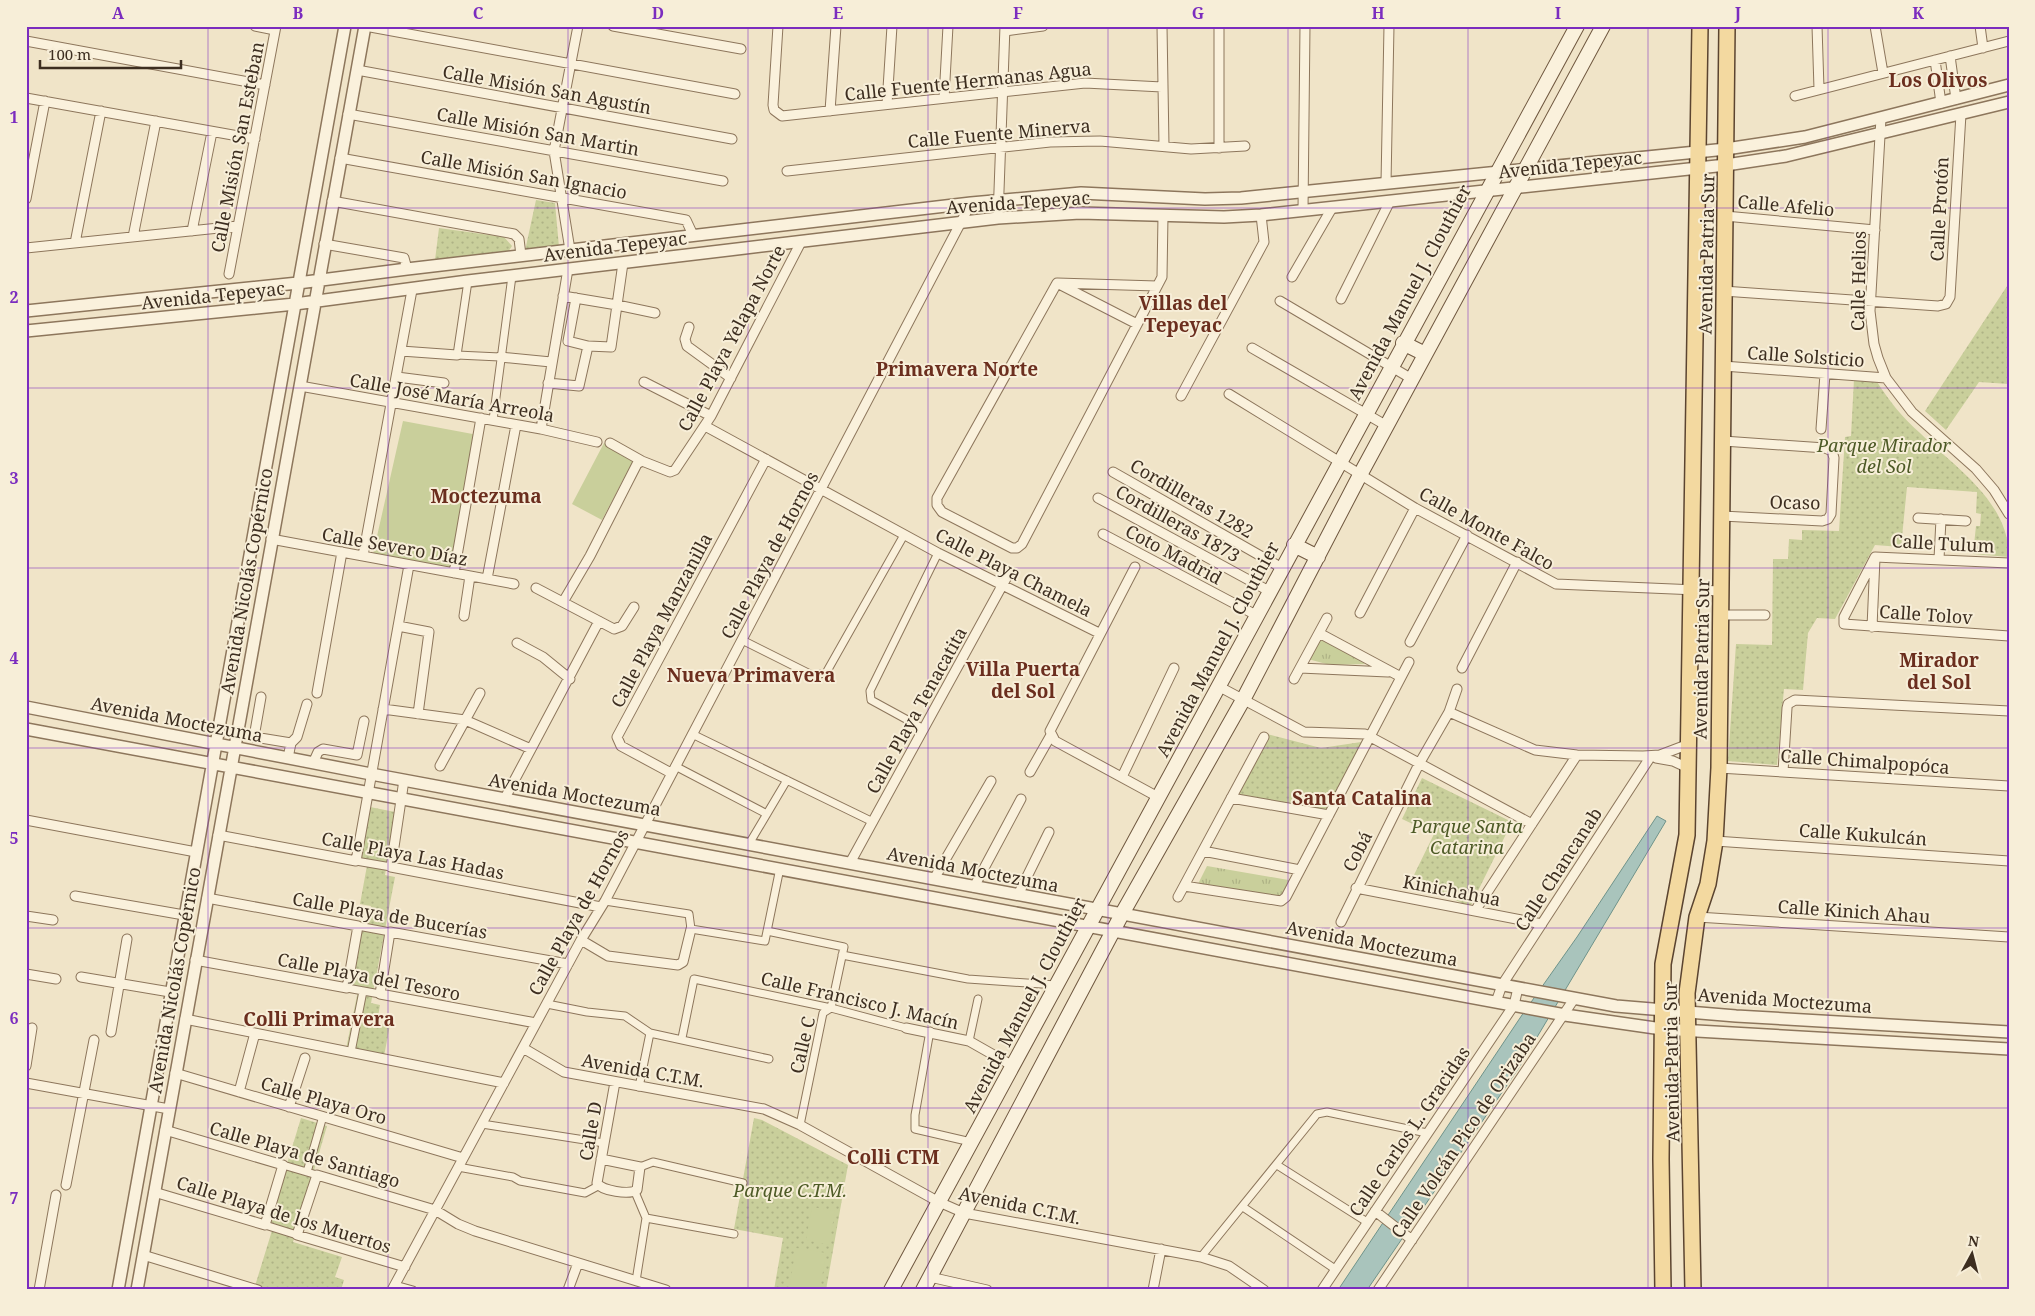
<svg xmlns="http://www.w3.org/2000/svg" width="2035" height="1316" viewBox="0 0 2035 1316" font-family="'Noto Serif',serif">
  <style>
    .grass { fill: url(#grass-tufts) }
    .park { fill: url(#park-dots) }
    .garden { fill: #c9cf9b }
    .water { fill: #a9c4bc; stroke: #6f938a }
    .lines { fill: none; stroke-linecap: round; stroke-linejoin: round }
    .pedestrian-casing { stroke: #8d765c; stroke-width: 9 }
    .minor-casing { stroke: #8d765c; stroke-width: 11 }
    .tertiary-casing { stroke: #8d765c; stroke-width: 14 }
    .secondary-casing { stroke: #6f573f; stroke-width: 16 }
    .primary-casing { stroke: #5b4430; stroke-width: 18 }
    .pedestrian { stroke: #faf1dc; stroke-width: 7 }
    .minor { stroke: #faf1dc; stroke-width: 9 }
    .tertiary { stroke: #faf1dc; stroke-width: 11 }
    .secondary { stroke: #faf1dc; stroke-width: 14 }
    .primary { stroke: #f3d9a0; stroke-width: 15 }
    .grid { fill: none; stroke: #7b2cbf; stroke-width: 1; stroke-opacity: 0.55 }
    .labels { text-anchor: middle; dominant-baseline: central; stroke-width: 4; stroke-linejoin: round; paint-order: stroke }
    .street-label { font-size: 18px; fill: #3d2e20; stroke: #f7eed8 }
    .park-label { font-size: 18px; font-style: italic; fill: #4d5a26; stroke: #f7eed8 }
    .neighbourhood-label { font-size: 19px; font-weight: bold; fill: #6b2e1e; stroke: #f7eed8 }
    .neatline { fill: none; stroke: #7b2cbf; stroke-width: 2 }
    .grid-label { font-size: 16px; text-anchor: middle; font-weight: bold; fill: #7b2cbf }
  </style>
  <defs>
    <pattern id="grass-tufts" width="24" height="20" patternUnits="userSpaceOnUse" patternTransform="scale(1.25)"><rect width="24" height="20" fill="#c9cf9b"/><path d="M3 7l-1-3M5 7V3M7 7l1-3M15 17l-1-3M17 17v-4M19 17l1-3" fill="none" stroke="#aeb285"/></pattern>
    <pattern id="park-dots" width="8" height="8" patternUnits="userSpaceOnUse" patternTransform="scale(1.25)"><rect width="8" height="8" fill="#c9cf9b"/><path d="M2 2h.1M6 6h.1" fill="none" stroke="#aeb285" stroke-width="1.8" stroke-linecap="round"/></pattern>
  </defs>
  <rect width="100%" height="100%" fill="#f0e4c8"/>
  <!-- grass -->
  <path class="grass" d="M1320,637L1360,660L1365,664L1330,665L1308,659Z
    M1207,866L1294,881L1281,901L1196,888Z"/>
  <!-- park -->
  <path class="park" d="M536,200L555,203L559,247L525,251Z
    M439,228L504,237L512,246L506,255L435,260Z
    M2009,283V384L1979,382L1946,430L1925,411Z
    M1854,379L1876,380C1888,400 1903,418 1920,433C1956,468 2009,502 2009,557L1973,554L1976,526H1980L1981,514L1976,513L1977,492L1907,487L1901,547L1875,545L1835,619L1817,618L1808,633L1803,690L1784,689L1777,765L1728,761L1736,644L1772,645L1773,559H1788L1789,539L1802,540V530L1839,531L1845,437L1851,436Z
    M1267,734L1321,748L1368,741L1329,815L1231,798Z
    M1422,778L1512,822L1470,907L1412,879L1434,834L1402,819Z
    M370,807L395,812L385,875L395,877L371,1003L380,1005L377,1023L390,1025L384,1056L346,1049L359,986L349,984L361,921L368,922L371,906L360,904L368,860L360,858Z
    M301,1118L327,1126L293,1242L342,1257L335,1277L344,1280L341,1290H266L255,1286L274,1224L269,1223Z
    M754,1118L762,1120L848,1165L826,1290H774L783,1238L734,1229Z"/>
  <!-- garden -->
  <path class="garden" d="M403,421L478,435L455,569L373,554Z
    M604,443L634,459L602,520L572,504Z
    M812,1207L835,1211L829,1245L806,1240Z
    M796,1248L826,1253L820,1290H789Z"/>
  <!-- water -->
  <path class="water" d="M1657,816L1666,821L1518,1069L1367,1290H1338L1522,1015L1577,937Z"/>
  <g class="lines">
    <!-- pedestrian casing -->
    <g class="pedestrian-casing">
      <path id="pedestrian" d="M468,281L457,355L500,357
        M493,420L512,276
        M742,640L812,675L826,673L904,535
        M924,729L871,700L870,691L938,553
        M692,734L873,822
        M675,766L767,814
        M749,844L787,780
        M356,861L391,867
        M605,901L689,914L691,929L765,941L780,868
        M358,926L390,932
        M767,931L844,947L831,1008L823,1013L800,1125
        M842,955L968,979L1056,985
        M347,988L380,994
        M547,1004L587,1012L625,1016L650,1033L769,1059
        M930,1031L915,1115V1129L971,1142
        M682,1038L694,979L831,1008L906,1028
        M969,1041L978,999
        M351,1052L363,991
        M639,1087L650,1033
        M482,1124L604,1143
        M283,1165L317,1175
        M1277,1165L1367,1222
        M458,1167L513,1177L520,1181L585,1193L598,1186
        M640,1167L653,1162L743,1183
        M307,1172L323,1116
        M635,1192L646,1218
        M1243,1207L1335,1269
        M646,1218L734,1234
        M265,1225L297,1235
        M1201,1257L1317,1114L1327,1112L1427,1133
        M636,1281L646,1218
        M395,1285L413,1290"/>
    </g>
    <!-- minor casing -->
    <g class="minor-casing">
      <path id="minor" d="M255,26L275,30
        M365,26L735,94
        M613,26L741,49
        M778,26L773,105L774,110L782,116L1085,83L1162,87
        M1162,26L1164,146
        M1219,26V148
        M1817,26L1819,89
        M1875,26L1883,73
        M1980,26L1983,48
        M1005,31L1043,26
        M26,41L265,85
        M1950,56L1956,99
        M1935,60L1941,103
        M357,70L732,139
        M1795,96L2009,41
        M26,98L255,139
        M944,98L948,26
        M887,104L892,26
        M830,111L836,26
        M348,114L723,181
        M1881,118L1870,311L1874,344L1878,358L1886,378L1912,412L1976,469L1994,490L2009,514
        M340,158L686,220L693,235
        M787,171L1050,142L1100,141L1191,149L1245,146
        M1386,183L1389,26
        M26,199L45,101
        M332,201L514,234L519,239L521,255
        M1303,210L1305,26
        M1725,216L1875,230
        M998,218L1005,26
        M192,231L212,132
        M133,237L156,121
        M75,243L101,111
        M324,244L404,258L407,269
        M26,248L238,226
        M570,250L554,151L578,26
        M623,263L617,305L655,313
        M229,274L276,26
        M1292,277L1332,208
        M1057,283L937,498V505L942,512L1012,548H1017L1022,544L1162,277L1163,216
        M1057,283L1157,286
        M1059,284L1137,324
        M1723,291L1938,306L1946,304L1950,297L1961,114
        M576,298L568,341L588,346
        M1341,299L1390,201
        M1280,301L1412,379
        M689,327L685,339L687,346L731,378
        M1252,348L1387,426
        M401,351L457,355
        M500,357L551,362
        M1723,366L1886,378
        M397,377L444,383
        M644,382L711,416
        M548,383L579,386L588,346L611,347L617,305L563,296
        M300,386L541,429L597,442
        M1229,394L1415,508L1556,584L1720,591
        M1181,396L1264,242L1261,215
        M705,426L938,553L1099,633
        M541,429L568,269
        M1821,429L1825,374
        M610,443L642,461L670,472L675,470L711,416L801,242
        M1113,472L1282,568
        M1098,498L1269,591
        M1722,516L1822,521L1828,519L1831,514L1834,458L1832,451L1825,448L1723,441
        M1918,518L1966,521
        M1103,534L1256,615
        M271,539L514,584
        M363,556L412,290
        M1875,557L1844,617V624L2009,636
        M1875,557L2009,563
        M1939,559L1941,519
        M1135,567L1050,731L1055,741L1158,797
        M454,573L481,418
        M487,579L516,425
        M536,588L614,629L622,626L634,607
        M563,602L590,556L637,464L642,461
        M1360,613L1415,508
        M1720,615H1765
        M464,616L470,576
        M398,626L429,632L418,714
        M1872,627L1875,558
        M1319,633L1401,677
        M1410,642L1467,535
        M517,643L543,657L570,679
        M1300,668L1388,672
        M1462,668L1517,562
        M1294,679L1327,618
        M1218,686L1304,732L1365,734L1532,824
        M317,693L342,552
        M261,697L254,737L291,743L288,758
        M383,709L465,720L531,749
        M1449,712L1535,750L1577,755L1643,756L1660,755L1689,744
        M291,743L297,737L307,704
        M1656,758L1673,761L1688,768
        M313,763L318,752L323,749L357,755L364,721
        M440,766L480,693
        M1719,768L2009,786
        M1030,772L1051,735
        M1783,772L1787,708L1788,704L1795,700L2009,711
        M671,773L621,746L617,737L766,459
        M1122,777L1174,668
        M404,780L391,867L601,907
        M505,798L599,621
        M1231,798L1329,815
        M26,820L196,852
        M218,835L356,861L409,565
        M1715,841L2009,861
        M1203,851L1300,870
        M850,863L1009,573
        M934,879L991,781
        M1184,886L1281,901L1286,897L1409,662
        M974,887L1021,799
        M1356,888L1542,924
        M1018,895L1049,832
        M75,896L184,915
        M1178,897L1264,737
        M1475,911L1577,755
        M26,916L53,920
        M1697,917L2009,937
        M1341,922L1419,764L1449,712L1457,689
        M581,940L608,956L678,965L683,962L691,929
        M195,960L347,988L358,926L207,898
        M26,974L56,979
        M81,977L170,992
        M1496,1002L1502,985L1651,756
        M185,1019L504,1083
        M536,1023L380,994L390,932L568,964
        M906,1028L969,1041L1013,1066
        M111,1032L127,939
        M523,1048L564,1072L764,1109L800,1125L939,1202L964,1213L1201,1257L1229,1266L1264,1290
        M26,1066L32,1028
        M175,1073L463,1158
        M26,1083L169,1109
        M239,1092L255,1033
        M289,1107L305,1058
        M601,1159L640,1167L637,1190C629,1195 602,1191 597,1183L615,1082
        M66,1185L94,1040
        M154,1192L265,1225L283,1165L165,1130
        M1375,1211L1412,1240
        M143,1255L258,1290
        M405,1267L297,1235L317,1175L435,1210L458,1224L475,1231L666,1290
        M930,1277L987,1290
        M39,1290L56,1195
        M392,1290L581,940L605,901L971,203
        M568,1290L578,1263
        M1153,1290L1161,1249
        M1322,1290L1514,1005L1518,988
        M1378,1290L1574,999"/>
    </g>
    <!-- tertiary casing -->
    <g class="tertiary-casing">
      <path id="tertiary" d="M26,311L298,283L407,269L971,203L1081,193L1205,199L1241,198L1726,149L1805,137L2009,85
        M26,331L295,304L468,281L998,218L1080,213L1224,217L1261,215L1726,165L1786,156L2009,102
        M26,707L371,774L1616,1006L1736,1016L2009,1032
        M26,729L1565,1015L1662,1029L2009,1049
        M118,1290L345,26
        M137,1290L365,26"/>
    </g>
    <!-- secondary casing -->
    <g class="secondary-casing">
      <path id="secondary" d="M1403,343L1425,354
        M1294,545L1318,557
        M891,1290L1577,26
        M923,1290L1122,914L1243,700L1360,475L1603,26"/>
    </g>
    <!-- primary casing -->
    <g class="primary-casing">
      <path id="primary" d="M1663,1290L1661,1159L1663,964L1687,835L1700,26
        M1693,1290L1687,993L1697,917L1708,884L1715,841L1719,768L1727,26"/>
    </g>
    <!-- pedestrian -->
    <use href="#pedestrian" class="pedestrian"/>
    <!-- minor -->
    <use href="#minor" class="minor"/>
    <!-- tertiary -->
    <use href="#tertiary" class="tertiary"/>
    <!-- secondary -->
    <use href="#secondary" class="secondary"/>
    <!-- primary -->
    <use href="#primary" class="primary"/>
  </g>
  <!-- grid -->
  <path class="grid" d="M208,26V1290M388,26V1290M568,26V1290M748,26V1290M928,26V1290M1108,26V1290M1288,26V1290M1468,26V1290M1648,26V1290M1828,26V1290M26,208H2009M26,388H2009M26,568H2009M26,748H2009M26,928H2009M26,1108H2009"/>
  <g class="labels">
    <!-- street labels -->
    <g class="street-label">
      <text transform="translate(968 81) rotate(-6)">Calle Fuente Hermanas Agua</text>
      <text transform="translate(547 89) rotate(10)">Calle Misión San Agustín</text>
      <text transform="translate(538 131) rotate(10)">Calle Misión San Martin</text>
      <text transform="translate(999 133) rotate(-5)">Calle Fuente Minerva</text>
      <text transform="translate(237 147) rotate(-79)">Calle Misión San Esteban</text>
      <text transform="translate(1570 164) rotate(-6)">Avenida Tepeyac</text>
      <text transform="translate(524 174) rotate(10)">Calle Misión San Ignacio</text>
      <text transform="translate(1018 202) rotate(-4)">Avenida Tepeyac</text>
      <text transform="translate(1786 205) rotate(5)">Calle Afelio</text>
      <text transform="translate(1939 209) rotate(-87)">Calle Protón</text>
      <text transform="translate(615 246) rotate(-7)">Avenida Tepeyac</text>
      <text transform="translate(1706 254) rotate(-89)">Avenida Patria Sur</text>
      <text transform="translate(1858 281) rotate(-89)">Calle Helios</text>
      <text transform="translate(1409 292) rotate(-62)">Avenida Manuel J. Clouthier</text>
      <text transform="translate(213 295) rotate(-6)">Avenida Tepeyac</text>
      <text transform="translate(731 338) rotate(-62)">Calle Playa Yelapa Norte</text>
      <text transform="translate(1806 356) rotate(4)">Calle Solsticio</text>
      <text transform="translate(452 397) rotate(10)">Calle José María Arreola</text>
      <text transform="translate(1192 498) rotate(30)">Cordilleras 1282</text>
      <text transform="translate(1795 502) rotate(1)">Ocaso</text>
      <text transform="translate(1178 523) rotate(29)">Cordilleras 1873</text>
      <text transform="translate(1487 528) rotate(29)">Calle Monte Falco</text>
      <text transform="translate(1943 543) rotate(3)">Calle Tulum</text>
      <text transform="translate(395 546) rotate(10)">Calle Severo Díaz</text>
      <text transform="translate(1174 554) rotate(28)">Coto Madrid</text>
      <text transform="translate(769 555) rotate(-62)">Calle Playa de Hornos</text>
      <text transform="translate(1014 572) rotate(27)">Calle Playa Chamela</text>
      <text transform="translate(246 581) rotate(-80)">Avenida Nicolás Copérnico</text>
      <text transform="translate(1926 614) rotate(4)">Calle Tolov</text>
      <text transform="translate(661 620) rotate(-62)">Calle Playa Manzanilla</text>
      <text transform="translate(1217 649) rotate(-62)">Avenida Manuel J. Clouthier</text>
      <text transform="translate(1701 659) rotate(-89)">Avenida Patria Sur</text>
      <text transform="translate(916 710) rotate(-61)">Calle Playa Tenacatita</text>
      <text transform="translate(177 719) rotate(11)">Avenida Moctezuma</text>
      <text transform="translate(1865 761) rotate(4)">Calle Chimalpopóca</text>
      <text transform="translate(575 794) rotate(10)">Avenida Moctezuma</text>
      <text transform="translate(1863 834) rotate(4)">Calle Kukulcán</text>
      <text transform="translate(1357 851) rotate(-63)">Cobá</text>
      <text transform="translate(413 855) rotate(11)">Calle Playa Las Hadas</text>
      <text transform="translate(973 869) rotate(11)">Avenida Moctezuma</text>
      <text transform="translate(1558 869) rotate(-57)">Calle Chancanab</text>
      <text transform="translate(1452 890) rotate(11)">Kinichahua</text>
      <text transform="translate(1854 911) rotate(4)">Calle Kinich Ahau</text>
      <text transform="translate(578 912) rotate(-61)">Calle Playa de Hornos</text>
      <text transform="translate(390 915) rotate(10)">Calle Playa de Bucerías</text>
      <text transform="translate(1372 943) rotate(11)">Avenida Moctezuma</text>
      <text transform="translate(369 976) rotate(11)">Calle Playa del Tesoro</text>
      <text transform="translate(174 980) rotate(-80)">Avenida Nicolás Copérnico</text>
      <text transform="translate(860 1000) rotate(13)">Calle Francisco J. Macín</text>
      <text transform="translate(1785 1000) rotate(4)">Avenida Moctezuma</text>
      <text transform="translate(1024 1005) rotate(-62)">Avenida Manuel J. Clouthier</text>
      <text transform="translate(802 1045) rotate(-77)">Calle C</text>
      <text transform="translate(1671 1062) rotate(-91)">Avenida Patria Sur</text>
      <text transform="translate(643 1070) rotate(10)">Avenida C.T.M.</text>
      <text transform="translate(324 1100) rotate(16)">Calle Playa Oro</text>
      <text transform="translate(590 1131) rotate(-80)">Calle D</text>
      <text transform="translate(1409 1131) rotate(-56)">Calle Carlos L. Gracidas</text>
      <text transform="translate(1463 1135) rotate(-56)">Calle Volcán Pico de Orizaba</text>
      <text transform="translate(305 1154) rotate(16)">Calle Playa de Santiago</text>
      <text transform="translate(1020 1205) rotate(12)">Avenida C.T.M.</text>
      <text transform="translate(284 1214) rotate(17)">Calle Playa de los Muertos</text>
    </g>
    <!-- park labels -->
    <g class="park-label">
      <text x="1884" y="445">Parque Mirador<tspan x="1884" dy="21">del Sol</tspan></text>
      <text x="1467" y="826">Parque Santa<tspan x="1467" dy="21">Catarina</tspan></text>
      <text x="790" y="1190">Parque C.T.M.</text>
    </g>
    <!-- neighbourhood labels -->
    <g class="neighbourhood-label">
      <text x="1938" y="80">Los Olivos</text>
      <text x="1183" y="303">Villas del<tspan x="1183" dy="22">Tepeyac</tspan></text>
      <text x="957" y="369">Primavera Norte</text>
      <text x="486" y="496">Moctezuma</text>
      <text x="1939" y="660">Mirador<tspan x="1939" dy="22">del Sol</tspan></text>
      <text x="1023" y="669">Villa Puerta<tspan x="1023" dy="22">del Sol</tspan></text>
      <text x="751" y="675">Nueva Primavera</text>
      <text x="1362" y="798">Santa Catalina</text>
      <text x="319" y="1019">Colli Primavera</text>
      <text x="893" y="1157">Colli CTM</text>
    </g>
  </g>
  <!-- border -->
  <rect width="2035" height="1316" fill="none" stroke="#f7eed8" stroke-width="55"/>
  <!-- north arrow -->
  <g transform="translate(1972 1254) rotate(7)" stroke="#f7eed8" stroke-width="4" paint-order="stroke">
  <path d="M0-4L9 19L0 12L-9 19Z" fill="#3d2e20"/>
  <text y="-8" font-size="14" font-weight="bold" text-anchor="middle" fill="#3d2e20">N</text>
  </g>
  <!-- scale -->
  <path d="M40 60v8h141v-8" fill="none" stroke="#3d2e20" stroke-width="2.5"/>
  <text x="48" y="60" font-size="15" fill="#3d2e20" stroke="#f7eed8" stroke-width="4" paint-order="stroke">100 m</text>
  <rect x="28" y="28" width="1980" height="1260" class="neatline"/>
  <g class="grid-label">
    <text x="118" y="19">A</text>
    <text x="298" y="19">B</text>
    <text x="478" y="19">C</text>
    <text x="658" y="19">D</text>
    <text x="838" y="19">E</text>
    <text x="1018" y="19">F</text>
    <text x="1198" y="19">G</text>
    <text x="1378" y="19">H</text>
    <text x="1558" y="19">I</text>
    <text x="1738" y="19">J</text>
    <text x="1918" y="19">K</text>
    <text x="14" y="123">1</text>
    <text x="14" y="303">2</text>
    <text x="14" y="484">3</text>
    <text x="14" y="664">4</text>
    <text x="14" y="844">5</text>
    <text x="14" y="1024">6</text>
    <text x="14" y="1204">7</text>
  </g>
</svg>
